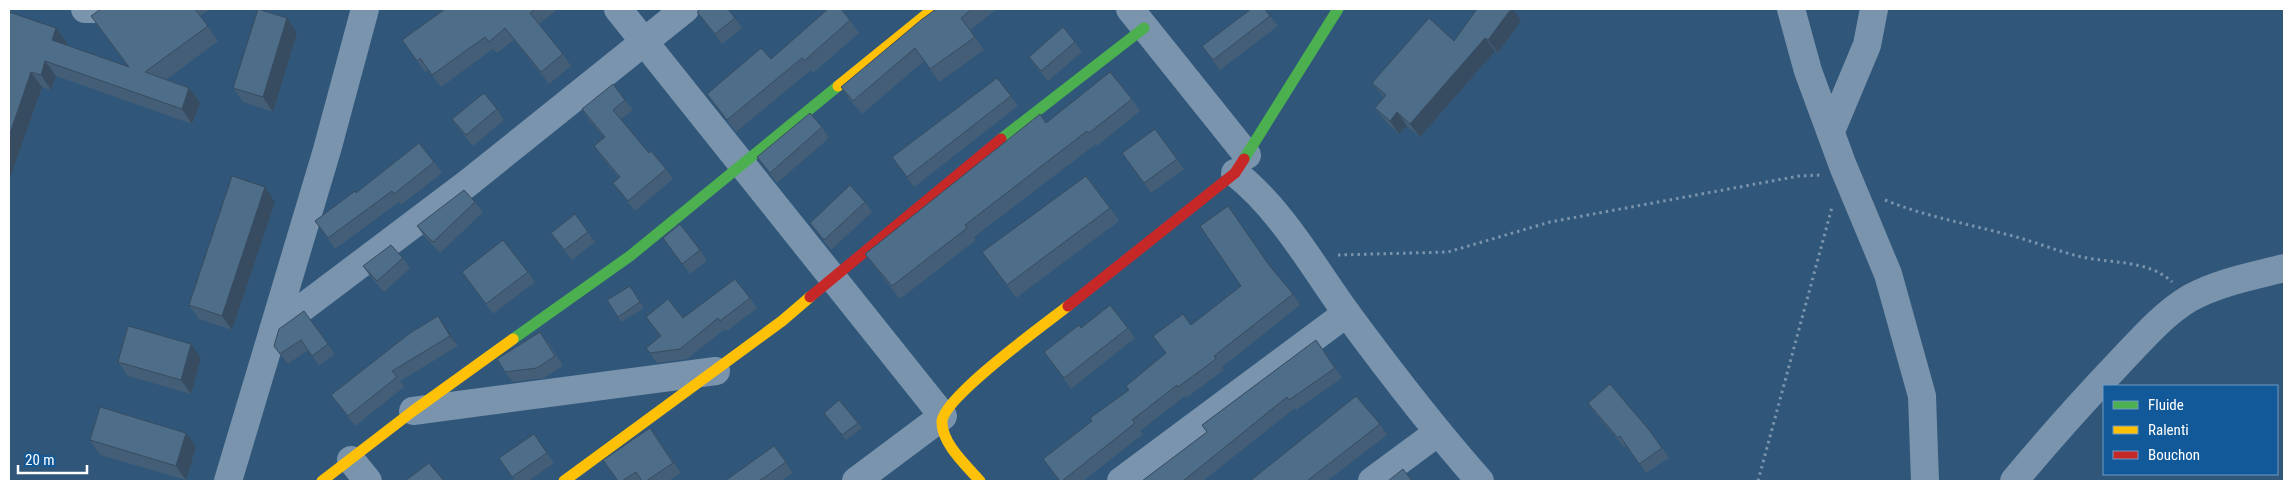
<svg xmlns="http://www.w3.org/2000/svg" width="2293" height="490" viewBox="0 0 2293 490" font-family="'Roboto Condensed',sans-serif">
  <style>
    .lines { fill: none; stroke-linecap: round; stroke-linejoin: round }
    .path { stroke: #7b94ad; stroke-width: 3; stroke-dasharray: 2.5 4; stroke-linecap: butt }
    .street { stroke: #7b94ad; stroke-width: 28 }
    .fast { stroke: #4caf50; stroke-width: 11 }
    .slow { stroke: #ffc107; stroke-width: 11 }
    .jam { stroke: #c62828; stroke-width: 11 }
    .wall { fill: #435e76 }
    .shaded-wall { fill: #374c60 }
    .building { fill: #4e6d89; stroke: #374c60 }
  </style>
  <rect width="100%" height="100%" fill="#30577a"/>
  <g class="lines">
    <!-- path -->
    <path class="path" d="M1885,200C1924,216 1964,223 2005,234C2030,240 2054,250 2078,256C2109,264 2148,259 2172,282
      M1338,255L1448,252L1550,222L1799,176L1820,175
      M1758,481L1832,207"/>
    <!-- street -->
    <path class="street" d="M85,9H104
      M618,9L943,416L856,481
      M1130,9L1247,155
      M1791,9L1808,71L1843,166L1888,274L1922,396L1925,481
      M1831,131L1867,45L1874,9
      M1235,173C1282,210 1313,267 1348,315C1390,372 1433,428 1480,481
      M273,330L468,183L685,9
      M413,411L716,371
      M351,460L368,481
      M228,481L327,150L365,9
      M1121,481L1347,313
      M1372,481L1437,433
      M2014,481C2048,440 2083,401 2120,362C2141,340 2163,314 2190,298C2219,282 2253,276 2284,268"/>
    <!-- fast -->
    <path class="fast" d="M1001,139L1144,28
      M1244,159L1338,9
      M513,339L630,256L838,86"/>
    <!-- slow -->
    <path class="slow" d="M838,86L933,9
      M322,481L413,411L513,339
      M564,481L782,321L810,297
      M980,481C967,466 941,443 942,421C945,396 1045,324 1068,306"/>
    <!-- jam -->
    <path class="jam" d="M810,297L1001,139
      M1068,306L1235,173L1244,159"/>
  </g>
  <!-- wall -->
  <path class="wall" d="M101,9H210L200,16L218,41L166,80L189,88L200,103L192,124L56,76L51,90L42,87L9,181V12L67,43L66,45L128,67L91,16Z
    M445,9H558L539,24L563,54L571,66L549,84L514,40L497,53L493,49L441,87L428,70L425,72L402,40Z
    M936,9H997L970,30L984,50L939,82L924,61L862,114L850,100L841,87Z
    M1265,9L1278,26L1220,70L1202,46Z
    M697,12L735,18L742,28L722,44Z
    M850,20L859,33L813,73L811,70L736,132L716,106L707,94Z
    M1521,21L1498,53L1495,51L1420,137L1407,126L1399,134L1385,121L1375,108L1384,98L1372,83L1454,41Z
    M297,33L273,112L243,102L233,88Z
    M1075,42L1082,52L1048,81L1036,67L1029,57Z
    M1011,96L1018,106L914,187L892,157Z
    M1132,99L1140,111L1097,146L1096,144L974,237L976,240L900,299L874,266L865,254L1046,123Z
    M625,100L633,110L621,119L649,153L666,169L673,179L635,211L613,183L619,178L601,156L594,146L604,137L589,120L582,109Z
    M497,109L504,120L473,146L460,130L452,119Z
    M822,127L829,138L777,183L757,157Z
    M1155,129L1184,169L1151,193L1122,153Z
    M434,162L442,173L401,205L399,202L335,249L315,221L356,193Z
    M275,202L232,330L199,319L189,305Z
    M475,202L483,212L440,253L424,236L417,226Z
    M865,202L872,212L831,250L810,223Z
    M1110,208L1119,221L1016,298L982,252Z
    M588,232L595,242L572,260L551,233Z
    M663,238L700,250L707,261L690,274Z
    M403,258L410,268L384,292L370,276L363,266Z
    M1269,265L1293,294L1300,305L1222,367L1224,370L1186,398L1185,396L1140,431L1143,434L1083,481H1060L1043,459L1092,421L1129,390L1166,354L1153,336L1191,325Z
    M462,272H528L535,282L493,314Z
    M630,286L644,308L621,322L607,300Z
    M750,298L757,308L727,331L725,329L687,359L657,363L646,348L660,336L646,317L683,318Z
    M304,311L335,354L319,366L308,350L288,364L274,346Z
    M445,326L458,346L400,381L404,387L355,426L331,395Z
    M1081,328H1128L1135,338L1071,389L1044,352Z
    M1316,340L1342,378L1296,410L1295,408L1203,481H1142L1207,432L1202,425Z
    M548,342L563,366L544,378L513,382L505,372Z
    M201,358L191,394L128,376L118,362Z
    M1588,403L1650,431L1669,458L1646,473L1627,445L1624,447L1594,412Z
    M824,413L858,423L862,428L846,440Z
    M1380,424L1387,435L1327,481H1250Z
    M650,428L681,473L668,481H618Z
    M534,434L554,463L528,481H515L499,458Z
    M90,440L196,447L186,480L100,455Z
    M774,446L793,473L781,481H725Z"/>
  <!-- shaded-wall -->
  <path class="shaded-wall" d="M1511,9H1513L1521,21L1498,53L1488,40Z
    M287,18L297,33L273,112L263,97Z
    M56,28L67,43L63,55L52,40Z
    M1485,38L1495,51L1420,137L1410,124Z
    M45,61L56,76L51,90L41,75Z
    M31,72L42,87L9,181V136Z
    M189,88L200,103L192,124L182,109Z
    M1397,112L1407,126L1399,134L1390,121Z
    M265,187L275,202L232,330L222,316Z
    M438,316L445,326L458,346L450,336Z
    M191,344L201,358L191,394L181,380Z
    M186,433L196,447L186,480L176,466Z"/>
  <!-- building -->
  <path class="building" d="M101,9H195L208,26L145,72L189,88L182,109L45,61L41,75L31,72L9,136V12L56,28L52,40L129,67L91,16Z
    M258,9L287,18L263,97L233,88Z
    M445,9H536L530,13L563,54L541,72L505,28L489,42L485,37L432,75L420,58L417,61L402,40Z
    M701,9H728L735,18L715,34L697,12Z
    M828,9H841L850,20L804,61L802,58L727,120L707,94L761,48L771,59Z
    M936,9H972L961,18L975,37L930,69L915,48L853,101L841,87L921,20Z
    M1251,9H1265L1270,16L1213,60L1202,46Z
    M1477,9H1511L1488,40L1485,38L1410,124L1397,112L1390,121L1375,108L1386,95L1372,83L1429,18L1454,41Z
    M1063,27L1075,42L1041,71L1029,57Z
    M1110,72L1132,99L1089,133L1087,131L965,225L967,228L892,286L865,254L1040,114L1046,123Z
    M997,78L1011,96L907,177L892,157Z
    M613,84L625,100L613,110L649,153L651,151L666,169L628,201L613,183L620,177L594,146L605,137L582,109Z
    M484,93L497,109L466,135L452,119Z
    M810,113L822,127L770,173L757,157Z
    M1155,129L1177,159L1144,183L1122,153Z
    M419,143L434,162L394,194L392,191L328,238L315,221L355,191L356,193Z
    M232,176L265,187L222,316L189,305Z
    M1086,176L1110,208L1007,285L982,252Z
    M850,185L865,202L824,240L810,223Z
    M464,190L475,202L433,242L417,226Z
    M1228,206L1269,265L1293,294L1214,356L1216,359L1178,387L1177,385L1132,420L1135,423L1062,481H1060L1043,459L1092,421L1090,418L1129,390L1126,386L1166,353L1153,336L1183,314L1191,325L1241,286L1200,226Z
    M575,214L588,232L564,250L551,233Z
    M680,224L700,250L682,264L663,238Z
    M503,240L528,272L486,304L462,272Z
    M391,245L403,258L377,281L363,266Z
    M735,279L750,298L720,321L718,318L680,349L650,353L646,348L661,336L646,317L668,299L683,318Z
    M630,286L640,302L618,317L607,300Z
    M1110,305L1128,328L1064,378L1044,352L1079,325L1081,328Z
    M304,311L328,344L312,356L301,340L280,354L274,346L279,329Z
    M438,316L450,336L392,371L397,377L348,416L331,395L410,333Z
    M128,326L191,344L181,380L118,362Z
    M540,332L555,356L537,368L505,372L497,359Z
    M1316,340L1335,368L1289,400L1287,397L1183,481H1142L1207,432L1202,425Z
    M1610,384L1650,431L1662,448L1639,464L1620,436L1618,438L1588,403Z
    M1356,396L1380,424L1307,481H1250Z
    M839,400L858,423L842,435L824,413Z
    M100,407L186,433L176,466L90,440Z
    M650,428L673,463L646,481H642L636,472L622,481H618L603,460Z
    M534,434L547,453L512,477L499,458Z
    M774,446L786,462L759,481H725Z
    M429,463L444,481H405Z
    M1403,469L1412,481H1388Z"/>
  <!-- border -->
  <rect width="2293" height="490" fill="none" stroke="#ffffff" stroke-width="20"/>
  <!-- legend -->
  <rect x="2103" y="385" width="175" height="90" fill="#115999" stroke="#709bc2"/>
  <rect x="2113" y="401" width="25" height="8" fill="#4caf50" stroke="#709bc2"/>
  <text x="2148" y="410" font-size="15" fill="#ffffff">Fluide</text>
  <rect x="2113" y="426" width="25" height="8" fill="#ffc107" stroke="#709bc2"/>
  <text x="2148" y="435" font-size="15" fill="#ffffff">Ralenti</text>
  <rect x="2113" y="451" width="25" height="8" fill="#c62828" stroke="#709bc2"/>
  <text x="2148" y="460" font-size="15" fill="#ffffff">Bouchon</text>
  <!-- scale -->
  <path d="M18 465v8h69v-8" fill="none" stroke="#ffffff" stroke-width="2.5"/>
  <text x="25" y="465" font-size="15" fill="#ffffff" stroke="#115999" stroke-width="4" paint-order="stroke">20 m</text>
</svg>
